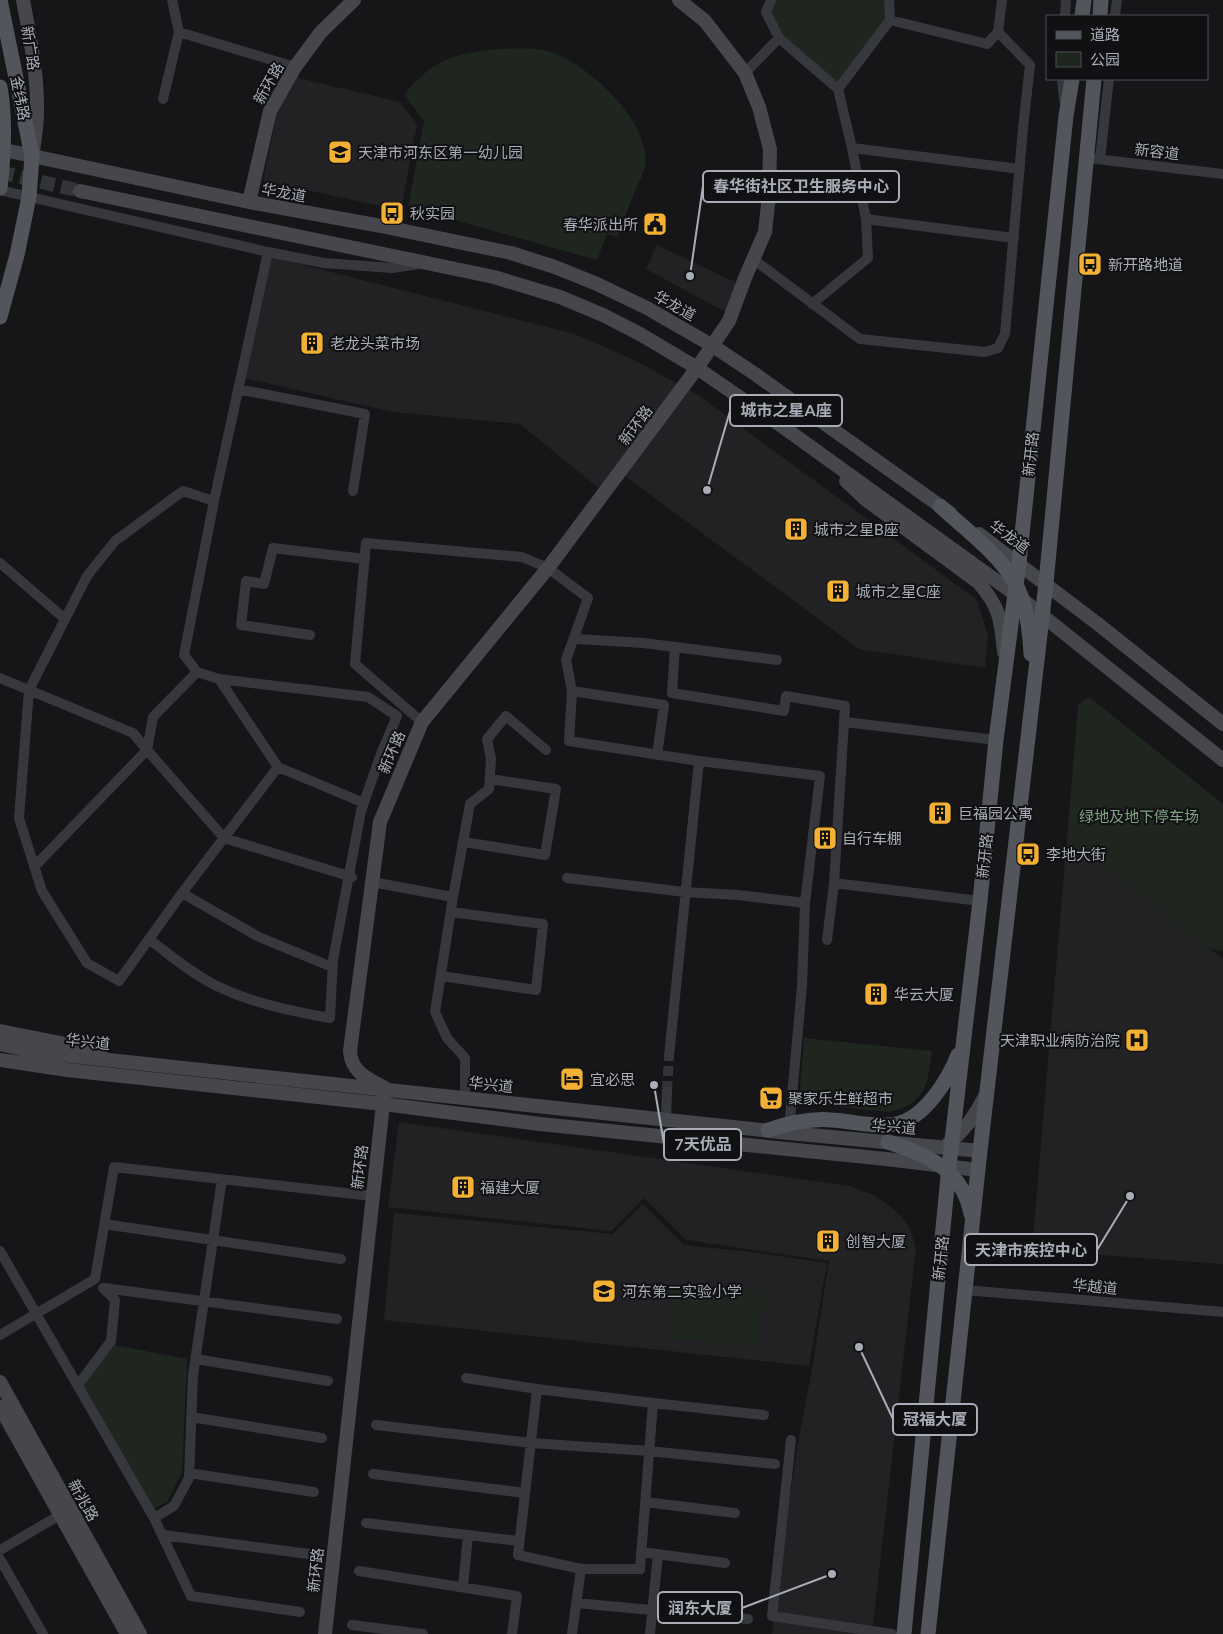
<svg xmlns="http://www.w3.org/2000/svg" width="1223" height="1634" viewBox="0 0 1223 1634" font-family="Lato,'Noto Sans SC',sans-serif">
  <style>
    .built { fill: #222225 }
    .green { fill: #1e261f }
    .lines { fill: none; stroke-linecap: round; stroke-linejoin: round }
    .street-tunnel { stroke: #333438; stroke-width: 10; stroke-dasharray: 10 5; stroke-linecap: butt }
    .secondary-tunnel { stroke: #333438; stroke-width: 14; stroke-dasharray: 14 7; stroke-linecap: butt }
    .street { stroke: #37383d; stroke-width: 10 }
    .secondary { stroke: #45474d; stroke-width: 14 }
    .primary { stroke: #53555c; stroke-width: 15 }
    .labels { text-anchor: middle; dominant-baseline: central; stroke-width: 4; stroke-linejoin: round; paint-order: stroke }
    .street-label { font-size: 15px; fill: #a8adb8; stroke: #111113 }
    .poi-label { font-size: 15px; fill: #a8adb8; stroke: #111113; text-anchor: start }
    .park-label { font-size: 15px; fill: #7fa381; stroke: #111113 }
    .leader { fill: none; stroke: #a8adb8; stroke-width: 2 }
    .callout-dot { fill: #a8adb8; stroke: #111113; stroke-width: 2 }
    .callout { fill: #111113; stroke: #a8adb8; stroke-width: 2 }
    .callout-label { font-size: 16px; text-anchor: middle; font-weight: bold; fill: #a8adb8 }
  </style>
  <rect width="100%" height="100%" fill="#161618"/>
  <!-- built -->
  <path class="built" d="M294,77L400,102L417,124L401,210L263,181L277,112Z
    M657,245L737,283L727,313L646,269Z
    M272,257L575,334L638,362L698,395L977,600L988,636L985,668L859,649L617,470L601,490L520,424L393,412L244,378Z
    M1067,838L1223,959V1264L1032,1250Z
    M399,1122L850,1186L873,1195L887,1204L900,1215L910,1229L916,1248L872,1634H772L797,1448L812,1369L829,1261L686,1240L644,1198L611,1231L388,1207Z
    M643,1204L684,1245L752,1252L827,1263L809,1366L384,1320L394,1213L613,1234Z"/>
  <!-- green -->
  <path class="green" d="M771,0H890L891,20L837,85L762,17Z
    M498,49C514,49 532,47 547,51C586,61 652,122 645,166C643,174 639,183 635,191C629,206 623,222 617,237L607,234L597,260L408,207L424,121L404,94C413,85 422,74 433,67C452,54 476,51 498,49Z
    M1089,697L1223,804V951L1210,949L1067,838L1078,705Z
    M804,1038L932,1051C928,1083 926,1104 889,1112L799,1103Z
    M672,1283L764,1293L759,1348L666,1338Z
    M114,1345L187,1359L182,1472L167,1502L147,1512L81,1389Z"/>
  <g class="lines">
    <!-- street-tunnel -->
    <path class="street-tunnel" d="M667,1091L669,1056"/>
    <!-- secondary-tunnel -->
    <path class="secondary-tunnel" d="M0,172L80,191"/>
    <!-- street -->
    <path class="street" d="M172,0L179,32L295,67
      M1065,16L1066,0
      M1115,16L1117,0
      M890,20L987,44L998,32
      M779,38L838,89
      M745,73L779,38L766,12L771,0
      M1062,79L1064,100
      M163,99L179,32
      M852,148L1020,169
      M1088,158L1223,174
      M1100,159L1109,79
      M0,190L268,252L324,263L392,268L419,264
      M866,219L1014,238
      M268,252L214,501L184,655L197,672L153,717L147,750L224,838L352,877
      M753,259L860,339L985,352L998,348L1005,334L1023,128L1030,65L998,32L1002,0
      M812,304L868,258L866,219L852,148L838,89L890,20L889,0
      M238,389L365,414L353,491
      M214,501L183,491L115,541L87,576L29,690L19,818L42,891L87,963L119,981L182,893L278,767
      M0,563L65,619
      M310,635L241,625L246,581L264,584L273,548L365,559
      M576,639L643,643L675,647L672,693L784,711L786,696L845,706L834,883L980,901
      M675,647L777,660
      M0,678L133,733L147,750L34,867
      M219,679L278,767L364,803
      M572,691L664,705L657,755
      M422,722L355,664L366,543L522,557L548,568L588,598L566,660L572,691L569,741L699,761L669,1056
      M845,722L996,740
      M699,761L820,776L805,903L802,986L789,1129
      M464,842L545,855L556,789L490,779
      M567,878L685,892L738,895L805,903
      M372,882L453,897
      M182,893L259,937L332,967
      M149,939C170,955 191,973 215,985C251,1003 291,1011 330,1018L333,960L361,811L381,754L397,716L368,697L219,679L197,672
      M827,940L834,883
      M441,976L536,990L543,924L451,912
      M465,1098V1058L447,1038L435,1012L453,897L470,804L489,789L491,759L487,739L506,716L546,750
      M666,1119L667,1091
      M104,1224L341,1259
      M0,1251L154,1518L191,1596L300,1612
      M104,1288L337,1319
      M965,1290L1223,1312
      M0,1335L95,1279L114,1167L372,1196
      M196,1359L328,1381
      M466,1378L537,1389
      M78,1385L111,1341L115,1300L103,1288
      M537,1389L653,1403L640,1569H581L518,1555Z
      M653,1403L764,1415
      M191,1417L322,1438
      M376,1425L531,1443L649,1451L775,1464
      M791,1440L772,1616L892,1634
      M189,1473L314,1492
      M373,1474L525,1493
      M645,1502L735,1513
      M154,1518L174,1506L189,1478L193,1375L222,1179
      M366,1523L519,1541
      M163,1535L309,1554
      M0,1550L60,1515
      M641,1552L725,1563
      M0,1559L43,1634
      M359,1571L517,1596L512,1634
      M463,1587L468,1535
      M576,1603L748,1619
      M352,1625L423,1634
      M572,1634L581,1569
      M650,1634L658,1554"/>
    <!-- secondary -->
    <path class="secondary" d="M23,0C30,38 38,75 37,114C37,127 34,140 33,152
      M0,149L249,202L381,226L511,253L555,267L597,284L647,308L713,346L755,374L950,513
      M80,191L494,277L560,297L603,315L640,334L697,368L786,429L1023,600L1223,760
      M249,202L270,111L295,67L321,32L354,0
      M846,481L865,499L978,582C1000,607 1001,620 1004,652
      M979,534L1098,624L1223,724
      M0,1031L101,1051
      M0,1044L26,1050L62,1055L789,1133L980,1151
      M0,1060L67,1070L383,1104L540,1124L886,1159L978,1170
      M385,1088C368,1079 351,1072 350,1051L380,822L422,722L548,568L697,368L729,321L745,278L765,232L769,195L770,149L759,107L745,73L705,21L679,0
      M948,1144C964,1131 976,1115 985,1096
      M0,1382L140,1634
      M0,1407L127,1634
      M325,1634L384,1095"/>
    <!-- primary -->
    <path class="primary" d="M0,0L32,156L29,197L17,255L0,317
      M1082,16L1084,0
      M1100,16L1101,0
      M0,87C6,121 4,154 0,188
      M940,506C965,529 999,554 1015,583C1027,604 1030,631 1031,654
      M768,1130C789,1123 810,1118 832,1120C851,1121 877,1128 896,1124C925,1118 948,1080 958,1055
      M888,1142C926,1154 963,1170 971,1214
      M904,1634L949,1166L980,901L996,740L1019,563L1066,116L1072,79
      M928,1634L980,1151L1046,583L1094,79"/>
  </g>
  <!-- icons -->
  <defs>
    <g id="school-square" transform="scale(1.25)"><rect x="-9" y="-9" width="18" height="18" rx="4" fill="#f2b134" stroke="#111113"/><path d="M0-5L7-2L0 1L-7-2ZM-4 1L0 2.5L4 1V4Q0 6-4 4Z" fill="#111"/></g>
    <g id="bus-square" transform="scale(1.25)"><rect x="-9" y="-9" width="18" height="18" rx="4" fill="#f2b134" stroke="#111113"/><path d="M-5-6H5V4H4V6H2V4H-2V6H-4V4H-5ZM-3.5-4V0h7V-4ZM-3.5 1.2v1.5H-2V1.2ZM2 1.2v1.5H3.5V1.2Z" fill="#111"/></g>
    <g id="civic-square" transform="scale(1.25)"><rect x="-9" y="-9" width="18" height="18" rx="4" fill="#f2b134" stroke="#111113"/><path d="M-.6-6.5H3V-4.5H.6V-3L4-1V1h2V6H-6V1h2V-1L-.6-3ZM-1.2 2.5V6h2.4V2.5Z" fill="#111"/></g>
    <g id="building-square" transform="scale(1.25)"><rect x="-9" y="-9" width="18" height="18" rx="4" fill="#f2b134" stroke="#111113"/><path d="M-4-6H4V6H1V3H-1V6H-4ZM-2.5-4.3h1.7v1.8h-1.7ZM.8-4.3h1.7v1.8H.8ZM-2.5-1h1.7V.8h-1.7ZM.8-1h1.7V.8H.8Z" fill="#111"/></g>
    <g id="hospital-square" transform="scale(1.25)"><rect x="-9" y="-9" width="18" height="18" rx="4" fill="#f2b134" stroke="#111113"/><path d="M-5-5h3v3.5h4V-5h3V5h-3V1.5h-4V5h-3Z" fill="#111"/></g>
    <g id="hotel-square" transform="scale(1.25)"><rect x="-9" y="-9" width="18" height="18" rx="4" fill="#f2b134" stroke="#111113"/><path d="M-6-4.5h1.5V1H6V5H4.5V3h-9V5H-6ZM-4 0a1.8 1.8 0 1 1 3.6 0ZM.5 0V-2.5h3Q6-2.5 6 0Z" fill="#111"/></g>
    <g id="supermarket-square" transform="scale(1.25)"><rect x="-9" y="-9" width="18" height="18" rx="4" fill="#f2b134" stroke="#111113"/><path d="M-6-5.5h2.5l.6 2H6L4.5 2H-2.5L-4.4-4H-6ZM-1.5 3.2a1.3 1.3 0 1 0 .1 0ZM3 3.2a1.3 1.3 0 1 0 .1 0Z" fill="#111"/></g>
  </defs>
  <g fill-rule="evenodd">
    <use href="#school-square" x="340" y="152"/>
    <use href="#bus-square" x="392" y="213"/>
    <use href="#civic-square" x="655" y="224"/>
    <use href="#bus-square" x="1090" y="264"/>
    <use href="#building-square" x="312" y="343"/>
    <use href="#building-square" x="796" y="529"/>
    <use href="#building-square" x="838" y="591"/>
    <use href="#building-square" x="940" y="813"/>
    <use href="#building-square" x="825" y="838"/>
    <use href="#bus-square" x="1028" y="854"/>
    <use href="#building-square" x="876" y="994"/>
    <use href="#hospital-square" x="1137" y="1040"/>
    <use href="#hotel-square" x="572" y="1079"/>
    <use href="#supermarket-square" x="771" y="1098"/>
    <use href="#building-square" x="463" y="1187"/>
    <use href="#building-square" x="828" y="1241"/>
    <use href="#school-square" x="604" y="1291"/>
  </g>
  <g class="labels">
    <!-- street labels -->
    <g class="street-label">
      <text transform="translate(31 48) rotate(81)">新广路</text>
      <text transform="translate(268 83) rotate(-61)">新环路</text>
      <text transform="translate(21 98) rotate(79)">金纬路</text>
      <text transform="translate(1157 151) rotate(7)">新容道</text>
      <text transform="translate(284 192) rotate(10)">华龙道</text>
      <text transform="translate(675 305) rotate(29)">华龙道</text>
      <text transform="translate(635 425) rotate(-53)">新环路</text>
      <text transform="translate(1030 454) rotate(-84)">新开路</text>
      <text transform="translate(1010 536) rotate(36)">华龙道</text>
      <text transform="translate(391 752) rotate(-67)">新环路</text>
      <text transform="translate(984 856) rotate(-84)">新开路</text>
      <text transform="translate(88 1041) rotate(6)">华兴道</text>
      <text transform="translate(491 1084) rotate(6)">华兴道</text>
      <text transform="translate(894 1126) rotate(5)">华兴道</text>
      <text transform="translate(359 1167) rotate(-83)">新环路</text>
      <text transform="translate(940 1258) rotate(-84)">新开路</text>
      <text transform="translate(1095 1286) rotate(5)">华越道</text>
      <text transform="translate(84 1500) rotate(61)">新兆路</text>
      <text transform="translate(315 1570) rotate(-84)">新环路</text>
    </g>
    <!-- poi labels -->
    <g class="poi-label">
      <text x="358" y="152">天津市河东区第一幼儿园</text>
      <text x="410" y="213">秋实园</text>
      <text x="638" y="224" text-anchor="end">春华派出所</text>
      <text x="1108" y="264">新开路地道</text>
      <text x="330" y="343">老龙头菜市场</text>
      <text x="814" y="529">城市之星B座</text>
      <text x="856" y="591">城市之星C座</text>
      <text x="958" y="813">巨福园公寓</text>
      <text x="842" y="838">自行车棚</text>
      <text x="1046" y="854">李地大街</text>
      <text x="894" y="994">华云大厦</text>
      <text x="1120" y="1040" text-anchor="end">天津职业病防治院</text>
      <text x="590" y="1079">宜必思</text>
      <text x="788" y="1098">聚家乐生鲜超市</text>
      <text x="480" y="1187">福建大厦</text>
      <text x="846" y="1241">创智大厦</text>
      <text x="622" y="1291">河东第二实验小学</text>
    </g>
    <!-- park labels -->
    <g class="park-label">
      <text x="1139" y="816">绿地及地下停车场</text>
    </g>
  </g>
  <!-- callouts -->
  <path class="leader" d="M690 276L703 186M707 490L730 411M654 1085L664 1144M1130 1196L1097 1250M859 1347L893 1419M832 1574L742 1608"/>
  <g class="callout-dot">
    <circle cx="690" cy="276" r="5"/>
    <circle cx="707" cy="490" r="5"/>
    <circle cx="654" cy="1085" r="5"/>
    <circle cx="1130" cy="1196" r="5"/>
    <circle cx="859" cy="1347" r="5"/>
    <circle cx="832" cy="1574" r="5"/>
  </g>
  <g class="callout">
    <rect x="703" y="171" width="196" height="31" rx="5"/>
    <rect x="730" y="395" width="112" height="31" rx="5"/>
    <rect x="664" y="1129" width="77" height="31" rx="5"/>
    <rect x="965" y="1234" width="132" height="31" rx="5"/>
    <rect x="893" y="1404" width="84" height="31" rx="5"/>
    <rect x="658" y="1592" width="84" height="31" rx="5"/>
  </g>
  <g class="callout-label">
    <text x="801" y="192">春华街社区卫生服务中心</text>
    <text x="786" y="416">城市之星A座</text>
    <text x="703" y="1150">7天优品</text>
    <text x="1031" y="1256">天津市疾控中心</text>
    <text x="935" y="1425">冠福大厦</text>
    <text x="700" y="1614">润东大厦</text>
  </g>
  <!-- legend -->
  <rect x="1046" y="15" width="162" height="65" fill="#111113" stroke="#4d4f55"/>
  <rect x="1056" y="31" width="25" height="8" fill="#53555c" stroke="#4d4f55"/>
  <text x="1090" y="40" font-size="15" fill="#a8adb8">道路</text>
  <rect x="1056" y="52" width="25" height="15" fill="#1e261f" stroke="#4d4f55"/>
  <text x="1090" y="65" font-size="15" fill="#a8adb8">公园</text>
</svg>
